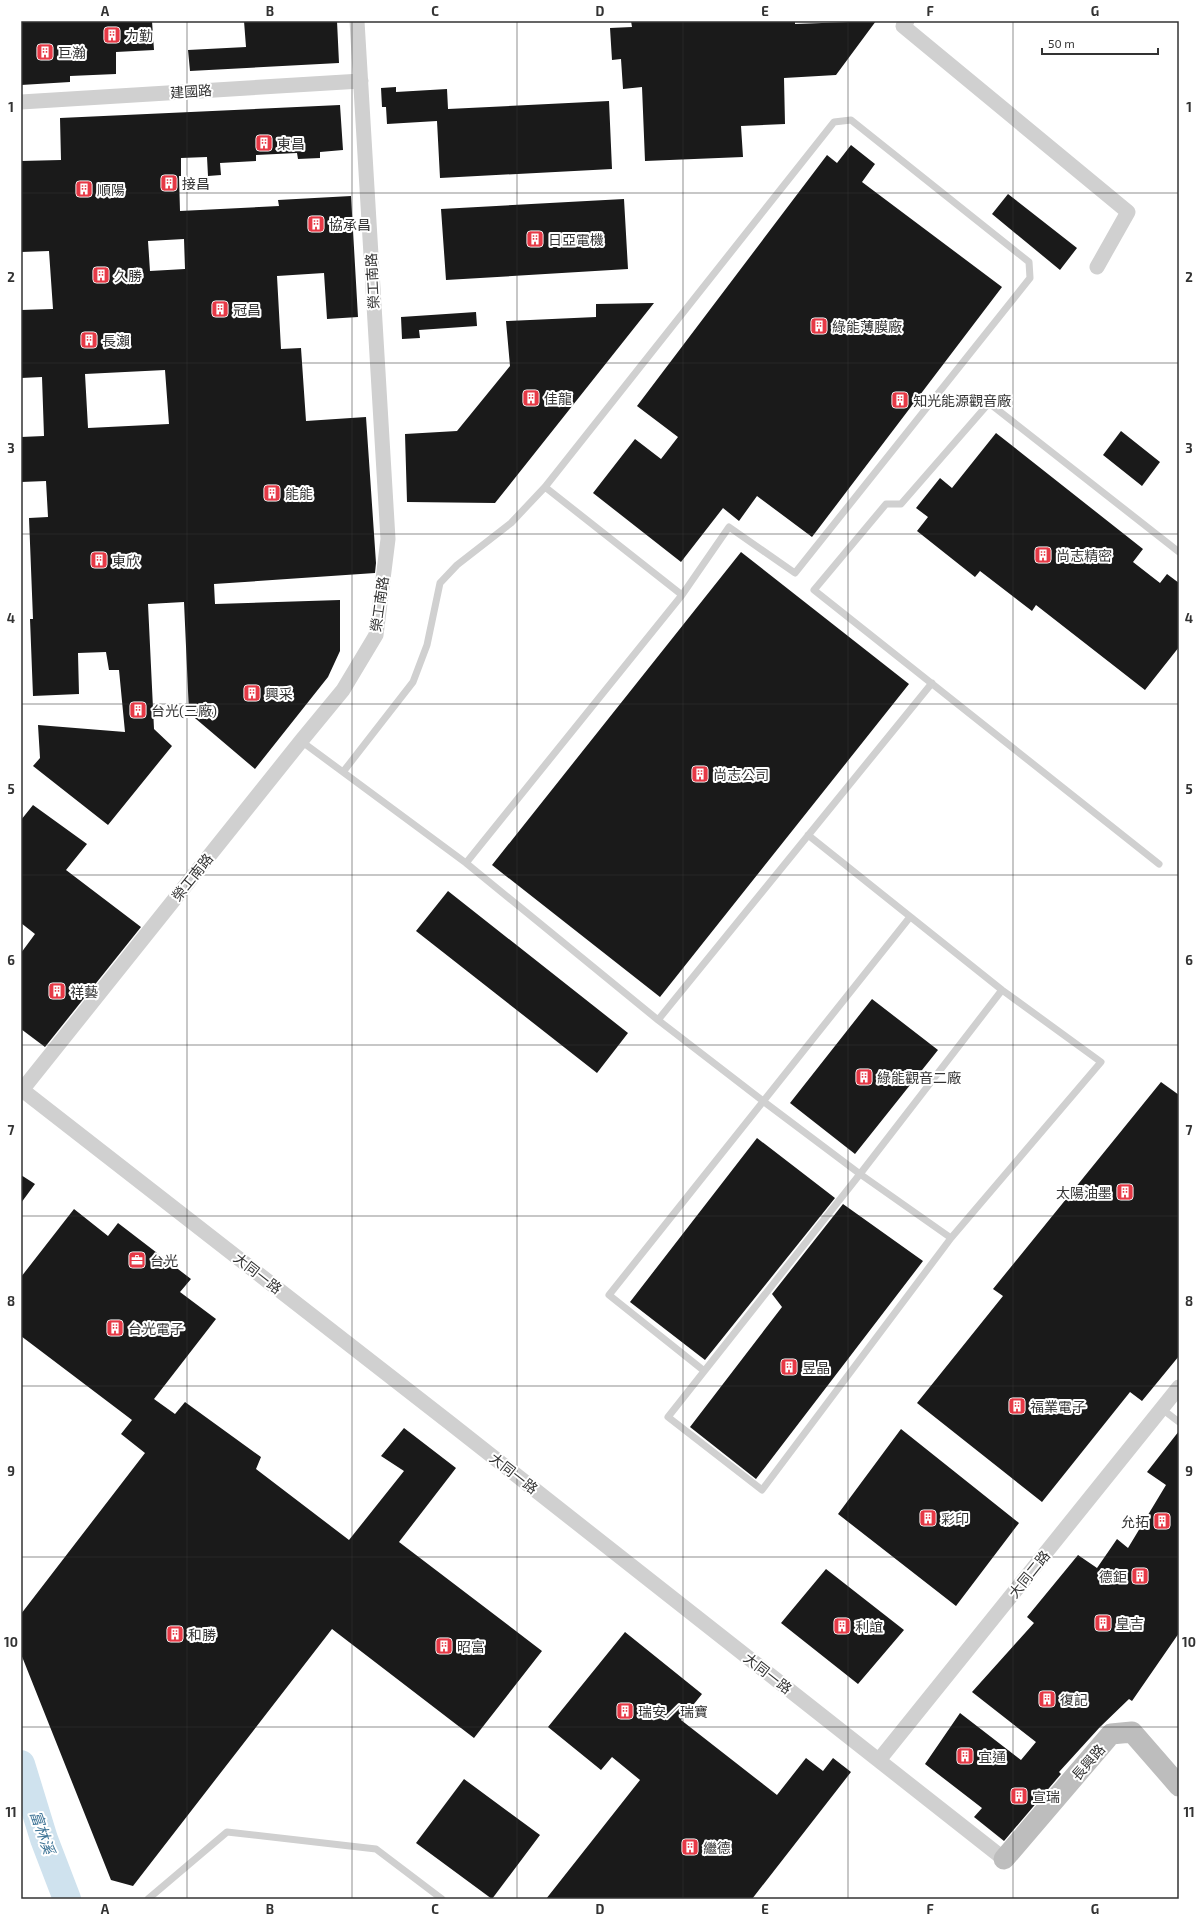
<svg xmlns="http://www.w3.org/2000/svg" width="1200" height="1920" viewBox="0 0 1200 1920" font-family="'Exo 2','Noto Sans TC',sans-serif">
  <style>
    .lines { fill: none; stroke-linecap: round; stroke-linejoin: round }
    .river { stroke: #cfe2ee; stroke-width: 28 }
    .building { fill: #1a1a1a; fill-rule: evenodd }
    .lane { stroke: #d0d0d0; stroke-width: 7 }
    .street { stroke: #d0d0d0; stroke-width: 15 }
    .secondary { stroke: #bdbdbd; stroke-width: 21 }
    .grid { fill: none; stroke: #333; stroke-width: 1; stroke-opacity: 0.55 }
    .labels { text-anchor: middle; dominant-baseline: central; stroke-width: 4; stroke-linejoin: round; paint-order: stroke }
    .poi-label { font-size: 14px; fill: #333; stroke: #fff; text-anchor: start }
    .street-label { font-size: 14px; fill: #333; stroke: #fff }
    .water-label { font-size: 15px; font-style: italic; fill: #3f7597; stroke: #fff }
    .neatline { fill: none; stroke: #333; stroke-width: 1.5 }
    .grid-label { font-size: 13px; text-anchor: middle; font-weight: bold; fill: #333 }
  </style>
  <rect width="100%" height="100%" fill="#fff"/>
  <g class="lines">
    <!-- river -->
    <path class="river" d="M21,1764L44,1839L67,1899"/>
  </g>
  <!-- building -->
  <path class="building" d="M21,21H152L154,50L116,52V74L70,76V82L21,85Z
    M244,21H337L339,63L190,71L188,50L246,47Z
    M631,21H795V24L876,21L836,75L784,78L785,124L741,126L743,157L645,161L642,87L623,89L621,59L612,60L610,28L632,27Z
    M396,87V92L447,89L448,109L609,101L612,169L440,178L437,121L387,124L386,107H382L381,88Z
    M340,105L343,150L320,152V158L298,159L297,153L256,155V161L220,163L221,175L208,176L207,157L181,158V176H179L180,211L279,206L278,200L351,196L358,317L327,319L324,273L277,276L281,349L301,348L306,421L366,417L376,563L375,573L214,584L215,604L340,600V651L328,677L255,769L189,713L184,602L148,604L154,729L172,746L108,825L33,766L40,758L38,725L125,732L119,670H109L106,652L78,653L79,694L33,696L30,619H33L29,518L48,517L46,481L21,482V437L44,436L42,377L21,378V310L53,309L49,251L21,252V161L61,160L60,118ZM184,239L185,269L150,271L148,241ZM165,370L169,424L88,428L85,374Z
    M851,145L875,164L862,182L1002,287L812,537L757,496L739,521L723,508L681,562L593,493L635,439L661,459L678,437L637,406L827,155L837,163Z
    M1008,194L1077,248L1060,270L992,214Z
    M624,199L628,269L446,280L441,209Z
    M654,303L495,503L407,502L405,434L457,431L510,366L506,321L596,317V304Z
    M476,312L477,326L419,330L420,338L402,339L401,317Z
    M1121,431L1160,462L1142,486L1103,455Z
    M996,433L1143,549L1133,562L1160,583L1167,574L1179,583V647L1145,690L1036,605L1032,611L980,571L975,577L917,531L928,517L916,508L940,478L952,488Z
    M741,552L909,684L660,997L492,865Z
    M33,805L87,844L66,870L141,927L45,1047L21,1029V953L35,934L21,923V820Z
    M448,891L628,1033L597,1073L416,931Z
    M872,999L938,1050L855,1154L790,1103Z
    M1161,1082L1179,1095V1356L1142,1401L1130,1392L1042,1502L917,1403L1003,1296L993,1289Z
    M757,1138L835,1198L705,1360L630,1302Z
    M21,1175L35,1184L21,1203Z
    M843,1204L923,1261L756,1479L690,1427L782,1307L772,1294Z
    M74,1209L108,1236L118,1223L191,1279L180,1292L216,1319L154,1399L175,1414L185,1402L261,1457L256,1469L349,1540L404,1471L381,1456L404,1428L456,1468L399,1542L542,1651L474,1738L332,1629L133,1886L111,1880L21,1654V1614L145,1453L121,1434L132,1420L21,1336V1277Z
    M901,1429L1019,1523L956,1606L838,1514Z
    M1179,1431V1633L1132,1701L1129,1699L1100,1727L1059,1772L1061,1774L1004,1841L974,1817L982,1808L925,1764L960,1713L1021,1760L1036,1742L972,1692L1034,1623L1027,1617L1078,1555L1097,1568L1117,1539L1128,1548L1166,1485L1147,1472Z
    M826,1569L904,1630L858,1684L781,1623Z
    M625,1632L702,1694L681,1720L777,1795L806,1758L823,1771L833,1758L851,1772L752,1899H546L640,1780L612,1757L601,1770L548,1727Z
    M464,1779L540,1835L492,1899L416,1843Z"/>
  <g class="lines">
    <!-- lane -->
    <path class="lane" d="M545,487L682,595
      M301,741L466,863L658,1020L763,1101L860,1174L951,1238
      M343,772L413,682L427,645L440,583L457,565L511,523L545,487L834,122L851,120L1029,262L1030,278L795,573L729,527L682,595L466,863
      M808,835L1002,990L1101,1062L951,1238L762,1490L668,1417L860,1174L1002,990
      M1159,864L814,590L886,504H901L989,403L1179,552
      M658,1020L932,683
      M703,1370L609,1295L910,917
      M1162,1409L1179,1422
      M148,1899L227,1832L376,1849L442,1899"/>
    <!-- street -->
    <path class="street" d="M907,21L903,26L1128,212L1097,267
      M21,102L361,81
      M21,1089L450,1423L1004,1859
      M22,1090L301,741L343,690L376,635L388,539L357,21
      M879,1760L1179,1387"/>
    <!-- secondary -->
    <path class="secondary" d="M1004,1859L1111,1734L1132,1732L1179,1786"/>
  </g>
  <!-- grid -->
  <path class="grid" d="M187,21V1899M352,21V1899M517,21V1899M683,21V1899M848,21V1899M1013,21V1899M21,193H1179M21,363H1179M21,534H1179M21,704H1179M21,875H1179M21,1045H1179M21,1216H1179M21,1386H1179M21,1557H1179M21,1727H1179"/>
  <!-- icons -->
  <defs>
    <g id="building-square" transform="scale(0.9)"><rect x="-9" y="-9" width="18" height="18" rx="4" fill="#e63946" stroke="#fff"/><path d="M-4-6H4V6H1V3H-1V6H-4ZM-2.5-4.3h1.7v1.8h-1.7ZM.8-4.3h1.7v1.8H.8ZM-2.5-1h1.7V.8h-1.7ZM.8-1h1.7V.8H.8Z" fill="#fff"/></g>
    <g id="office-square" transform="scale(0.9)"><rect x="-9" y="-9" width="18" height="18" rx="4" fill="#e63946" stroke="#fff"/><path d="M-6-3h4V-5.5h4V-3h4V5H-6ZM-1-4.5V-3h2v-1.5ZM-6 0V1H6V0Z" fill="#fff"/></g>
  </defs>
  <g fill-rule="evenodd">
    <use href="#building-square" x="112" y="35"/>
    <use href="#building-square" x="45" y="52"/>
    <use href="#building-square" x="264" y="143"/>
    <use href="#building-square" x="169" y="183"/>
    <use href="#building-square" x="84" y="189"/>
    <use href="#building-square" x="316" y="224"/>
    <use href="#building-square" x="535" y="239"/>
    <use href="#building-square" x="101" y="275"/>
    <use href="#building-square" x="220" y="309"/>
    <use href="#building-square" x="819" y="326"/>
    <use href="#building-square" x="89" y="340"/>
    <use href="#building-square" x="531" y="398"/>
    <use href="#building-square" x="900" y="400"/>
    <use href="#building-square" x="272" y="493"/>
    <use href="#building-square" x="1043" y="555"/>
    <use href="#building-square" x="99" y="560"/>
    <use href="#building-square" x="252" y="693"/>
    <use href="#building-square" x="138" y="710"/>
    <use href="#building-square" x="700" y="774"/>
    <use href="#building-square" x="57" y="991"/>
    <use href="#building-square" x="864" y="1077"/>
    <use href="#building-square" x="1125" y="1192"/>
    <use href="#office-square" x="137" y="1260"/>
    <use href="#building-square" x="115" y="1328"/>
    <use href="#building-square" x="789" y="1367"/>
    <use href="#building-square" x="1017" y="1406"/>
    <use href="#building-square" x="928" y="1518"/>
    <use href="#building-square" x="1162" y="1521"/>
    <use href="#building-square" x="1140" y="1576"/>
    <use href="#building-square" x="1103" y="1623"/>
    <use href="#building-square" x="842" y="1626"/>
    <use href="#building-square" x="175" y="1634"/>
    <use href="#building-square" x="444" y="1646"/>
    <use href="#building-square" x="1047" y="1699"/>
    <use href="#building-square" x="625" y="1711"/>
    <use href="#building-square" x="965" y="1756"/>
    <use href="#building-square" x="1019" y="1796"/>
    <use href="#building-square" x="690" y="1847"/>
  </g>
  <g class="labels">
    <!-- poi labels -->
    <g class="poi-label">
      <text x="125" y="35">力勤</text>
      <text x="58" y="52">巨瀚</text>
      <text x="277" y="143">東昌</text>
      <text x="182" y="183">接昌</text>
      <text x="97" y="189">順陽</text>
      <text x="329" y="224">協承昌</text>
      <text x="548" y="239">日亞電機</text>
      <text x="114" y="275">久勝</text>
      <text x="233" y="309">冠昌</text>
      <text x="832" y="326">綠能薄膜廠</text>
      <text x="102" y="340">長瀨</text>
      <text x="544" y="398">佳龍</text>
      <text x="913" y="400">知光能源觀音廠</text>
      <text x="285" y="493">能能</text>
      <text x="1056" y="555">尚志精密</text>
      <text x="112" y="560">東欣</text>
      <text x="265" y="693">興采</text>
      <text x="151" y="710">台光(三廠)</text>
      <text x="713" y="774">尚志公司</text>
      <text x="70" y="991">祥藝</text>
      <text x="877" y="1077">綠能觀音二廠</text>
      <text x="1112" y="1192" text-anchor="end">太陽油墨</text>
      <text x="150" y="1260">台光</text>
      <text x="128" y="1328">台光電子</text>
      <text x="802" y="1367">昱晶</text>
      <text x="1030" y="1406">福業電子</text>
      <text x="941" y="1518">彩印</text>
      <text x="1149" y="1521" text-anchor="end">允拓</text>
      <text x="1127" y="1576" text-anchor="end">德鉅</text>
      <text x="1116" y="1623">皇吉</text>
      <text x="855" y="1626">利誼</text>
      <text x="188" y="1634">和勝</text>
      <text x="457" y="1646">昭富</text>
      <text x="1060" y="1699">復記</text>
      <text x="638" y="1711">瑞安／瑞寶</text>
      <text x="978" y="1756">宜通</text>
      <text x="1032" y="1796">宣瑞</text>
      <text x="703" y="1847">繼德</text>
    </g>
    <!-- street labels -->
    <g class="street-label">
      <text transform="translate(191 91) rotate(-4)">建國路</text>
      <text transform="translate(372 281) rotate(-93)">榮工南路</text>
      <text transform="translate(379 604) rotate(-82)">榮工南路</text>
      <text transform="translate(192 877) rotate(-51)">榮工南路</text>
      <text transform="translate(258 1273) rotate(38)">大同一路</text>
      <text transform="translate(514 1473) rotate(38)">大同一路</text>
      <text transform="translate(1029 1574) rotate(-51)">大同二路</text>
      <text transform="translate(768 1673) rotate(38)">大同一路</text>
      <text transform="translate(1088 1762) rotate(-49)">長興路</text>
    </g>
    <!-- water labels -->
    <g class="water-label">
      <text transform="translate(43 1832) rotate(71)">富林溪</text>
    </g>
  </g>
  <!-- border -->
  <rect width="1200" height="1920" fill="none" stroke="#ffffff" stroke-width="44"/>
  <!-- scale -->
  <path d="M1042 48v6h116v-6" fill="none" stroke="#333333" stroke-width="2"/>
  <text x="1048" y="48" font-size="12" fill="#333333" stroke="#ffffff" stroke-width="3" paint-order="stroke">50 m</text>
  <rect x="22" y="22" width="1156" height="1876" class="neatline"/>
  <g class="grid-label">
    <text x="105" y="16">A</text>
    <text x="270" y="16">B</text>
    <text x="435" y="16">C</text>
    <text x="600" y="16">D</text>
    <text x="765" y="16">E</text>
    <text x="930" y="16">F</text>
    <text x="1095" y="16">G</text>
    <text x="11" y="112">1</text>
    <text x="1189" y="112">1</text>
    <text x="11" y="282">2</text>
    <text x="1189" y="282">2</text>
    <text x="11" y="453">3</text>
    <text x="1189" y="453">3</text>
    <text x="11" y="623">4</text>
    <text x="1189" y="623">4</text>
    <text x="11" y="794">5</text>
    <text x="1189" y="794">5</text>
    <text x="11" y="965">6</text>
    <text x="1189" y="965">6</text>
    <text x="11" y="1135">7</text>
    <text x="1189" y="1135">7</text>
    <text x="11" y="1306">8</text>
    <text x="1189" y="1306">8</text>
    <text x="11" y="1476">9</text>
    <text x="1189" y="1476">9</text>
    <text x="11" y="1647">10</text>
    <text x="1189" y="1647">10</text>
    <text x="11" y="1817">11</text>
    <text x="1189" y="1817">11</text>
    <text x="105" y="1914">A</text>
    <text x="270" y="1914">B</text>
    <text x="435" y="1914">C</text>
    <text x="600" y="1914">D</text>
    <text x="765" y="1914">E</text>
    <text x="930" y="1914">F</text>
    <text x="1095" y="1914">G</text>
  </g>
</svg>
